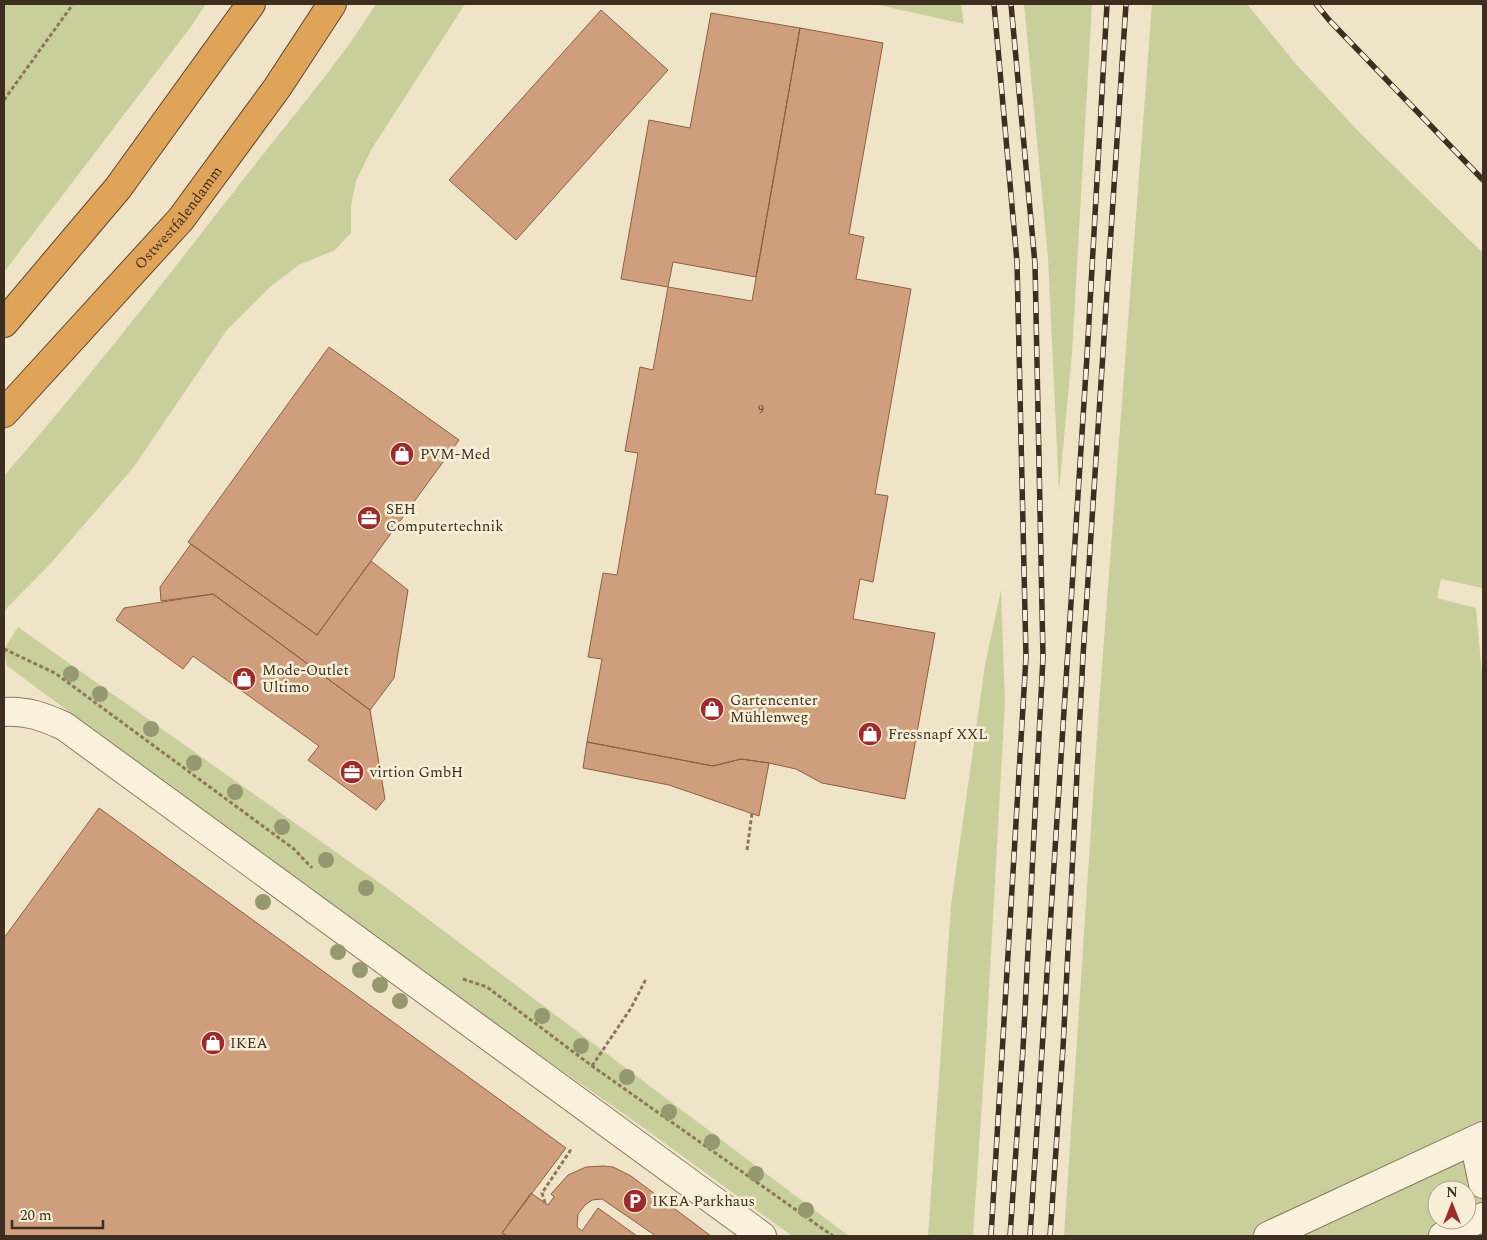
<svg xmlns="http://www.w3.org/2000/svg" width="1487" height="1240" viewBox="0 0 1487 1240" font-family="Spectral,serif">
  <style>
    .green { fill: #c9cf9b; fill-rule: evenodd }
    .building { fill: #cf9f7d; stroke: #8d5f41 }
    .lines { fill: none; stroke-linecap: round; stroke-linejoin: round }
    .minor-casing { stroke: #8d765c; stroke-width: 30 }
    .highway-casing { stroke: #5b4430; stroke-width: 30 }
    .path { stroke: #8d765c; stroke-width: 3; stroke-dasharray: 4 2.5; stroke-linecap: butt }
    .minor { stroke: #faf1dc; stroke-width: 28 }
    .highway { stroke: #e0a458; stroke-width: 28 }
    .rail-casing { stroke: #3d2e20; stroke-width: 5.5 }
    .rail { stroke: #f7eed8; stroke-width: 4; stroke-dasharray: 11; stroke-linecap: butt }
    .tree { fill: #96986f }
    .labels { text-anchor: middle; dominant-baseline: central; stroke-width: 5; stroke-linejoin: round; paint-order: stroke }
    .number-label { font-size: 12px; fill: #624a37 }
    .street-label { font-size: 15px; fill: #3d2e20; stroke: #f7eed8 }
    .poi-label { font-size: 15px; fill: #3d2e20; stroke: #f7eed8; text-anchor: start }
  </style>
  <rect width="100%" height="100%" fill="#f0e4c8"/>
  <!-- green -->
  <path class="green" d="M4,4H206L190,28L4,272Z
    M376,4H465L371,150L356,181L351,206V233L335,250L299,265L271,286L227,330L133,468L52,562L4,611V476C91,376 172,271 253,167C295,113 340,62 376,4Z
    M874,4H961L964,24Z
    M1024,4H1092L1072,353L1059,491L1048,258Z
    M1152,4H1247L1295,63L1361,134L1483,253V588L1441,579L1437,598L1476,608L1483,686V1236H1064L1099,706ZM1437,1190H1467V1220H1437Z
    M1001,590L1005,702L986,1044L973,1236H928L951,905L985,665Z
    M18,627L388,889L849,1236H792L641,1126L423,973L7,666L4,649Z"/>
  <!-- building -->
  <path class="building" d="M601,10L668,70L516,240L449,180Z
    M711,13L800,28L756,277L673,262L668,287L621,279L649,120L690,128Z
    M800,28L883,43L849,234L864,237L856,279L911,289L875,494L888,496L873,582L860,579L853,619L935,633L905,799L822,783L796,769L769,763L741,759L713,766L587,742L602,659L588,657L603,573L617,575L638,453L625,451L640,367L653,370L668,287L752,301Z
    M329,347L459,440L317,635L188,542Z
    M191,544L317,635L371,561L408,590L394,678L370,710L213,594L161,601L160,587Z
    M213,594L370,710L385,799L376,810L308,760L319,746L193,656L183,669L116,620L124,608Z
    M587,742L713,766L741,759L769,763L759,816L669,785L583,768Z
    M99,808L566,1148L502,1233L507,1236H4V938Z
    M603,1166L613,1167L631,1176L711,1236H656L602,1199L592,1200L585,1205L578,1214L577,1227L582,1231L598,1208L637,1236H507L502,1233L531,1193L548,1205L554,1197L551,1194L568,1175L586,1167Z"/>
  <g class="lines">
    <!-- minor casing -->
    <g class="minor-casing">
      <path id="minor" d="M4,712C26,710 44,717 64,726L762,1236
        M1474,1141L1483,1184
        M1268,1236L1483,1136
        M1443,1236L1483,1217"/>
    </g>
    <!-- highway casing -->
    <g class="highway-casing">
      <g id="highway">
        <path d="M4,323L118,188L251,4"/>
        <path id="s1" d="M4,413L181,219L277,88L332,4"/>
      </g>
    </g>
    <!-- path -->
    <path class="path" d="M4,100L73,4
      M4,649L55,673L294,849L312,868
      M747,850L752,813
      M463,979L487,987L592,1066L833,1236
      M592,1066L631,1008L646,979
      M545,1203L542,1193L572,1148"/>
    <!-- minor -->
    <use href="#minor" class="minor"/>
    <!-- highway -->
    <use href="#highway" class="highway"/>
    <!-- rail casing -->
    <g class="rail-casing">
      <path id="rail" d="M1316,4L1329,20L1483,180
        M991,1236L1026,657L1017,262L994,4
        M1010,1236L1023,1049L1043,657L1035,264L1011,4
        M1030,1236L1087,356L1107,4
        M1050,1236L1063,1048L1083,656L1126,4"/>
    </g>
    <!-- rail -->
    <use href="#rail" class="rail"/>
  </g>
  <!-- trees -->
  <g class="tree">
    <circle cx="71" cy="674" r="8"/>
    <circle cx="100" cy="694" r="8"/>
    <circle cx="151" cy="729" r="8"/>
    <circle cx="194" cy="763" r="8"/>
    <circle cx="235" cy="792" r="8"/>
    <circle cx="282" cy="827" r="8"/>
    <circle cx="326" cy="860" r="8"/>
    <circle cx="366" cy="888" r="8"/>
    <circle cx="263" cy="902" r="8"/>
    <circle cx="338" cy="952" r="8"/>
    <circle cx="360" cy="970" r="8"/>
    <circle cx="380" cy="985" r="8"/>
    <circle cx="400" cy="1001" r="8"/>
    <circle cx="542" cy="1016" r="8"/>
    <circle cx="581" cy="1046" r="8"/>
    <circle cx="627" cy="1077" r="8"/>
    <circle cx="669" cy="1112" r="8"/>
    <circle cx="712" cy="1142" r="8"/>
    <circle cx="756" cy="1174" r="8"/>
    <circle cx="806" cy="1210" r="8"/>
  </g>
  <!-- icons -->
  <defs>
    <g id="shop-disc" transform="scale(1.25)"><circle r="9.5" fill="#9e2a2b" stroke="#f7eed8"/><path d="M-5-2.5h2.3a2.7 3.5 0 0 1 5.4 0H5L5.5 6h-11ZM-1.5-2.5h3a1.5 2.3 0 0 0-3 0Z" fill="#fff"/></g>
    <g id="office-disc" transform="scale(1.25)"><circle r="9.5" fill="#9e2a2b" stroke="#f7eed8"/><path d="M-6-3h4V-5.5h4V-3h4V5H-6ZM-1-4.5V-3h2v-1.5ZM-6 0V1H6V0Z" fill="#fff"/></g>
    <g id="parking-disc" transform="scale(1.25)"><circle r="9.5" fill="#9e2a2b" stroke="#f7eed8"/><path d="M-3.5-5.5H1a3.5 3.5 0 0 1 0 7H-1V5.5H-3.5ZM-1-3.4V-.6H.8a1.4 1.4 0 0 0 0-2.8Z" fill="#fff"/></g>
  </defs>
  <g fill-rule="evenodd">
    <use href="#shop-disc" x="402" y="454"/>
    <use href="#office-disc" x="369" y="518"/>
    <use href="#shop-disc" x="244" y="679"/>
    <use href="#shop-disc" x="712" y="709"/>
    <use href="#shop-disc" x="870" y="734"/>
    <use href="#office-disc" x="352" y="772"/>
    <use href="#shop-disc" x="213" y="1043"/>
    <use href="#parking-disc" x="635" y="1201"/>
  </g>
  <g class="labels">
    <!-- number labels -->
    <g class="number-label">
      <text x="761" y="410">9</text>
    </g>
    <!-- street labels -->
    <g class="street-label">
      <text stroke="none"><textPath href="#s1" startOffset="262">Ostwestfalendamm</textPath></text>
    </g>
    <!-- poi labels -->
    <g class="poi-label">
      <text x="420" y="454">PVM-Med</text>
      <text x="386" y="509">SEH<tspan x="386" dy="17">Computertechnik</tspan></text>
      <text x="262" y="670">Mode-Outlet<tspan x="262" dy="17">Ultimo</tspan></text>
      <text x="730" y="700">Gartencenter<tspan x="730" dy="17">Mühlenweg</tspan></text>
      <text x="888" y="734">Fressnapf XXL</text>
      <text x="370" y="772">virtion GmbH</text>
      <text x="230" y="1043">IKEA</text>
      <text x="652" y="1201">IKEA Parkhaus</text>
    </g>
  </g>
  <!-- border -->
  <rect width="1487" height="1240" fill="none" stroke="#3d2e20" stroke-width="10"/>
  <!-- north arrow -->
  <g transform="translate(1452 1205)"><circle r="24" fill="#f7eed8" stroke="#ada18e"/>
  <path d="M0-4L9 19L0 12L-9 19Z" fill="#9e2a2b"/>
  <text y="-8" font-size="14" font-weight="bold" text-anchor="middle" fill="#3d2e20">N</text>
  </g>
  <!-- scale -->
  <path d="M12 1220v8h91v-8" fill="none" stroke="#3d2e20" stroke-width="2.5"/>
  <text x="20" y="1220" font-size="15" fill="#3d2e20" stroke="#f7eed8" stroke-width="4" paint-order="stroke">20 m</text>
</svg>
